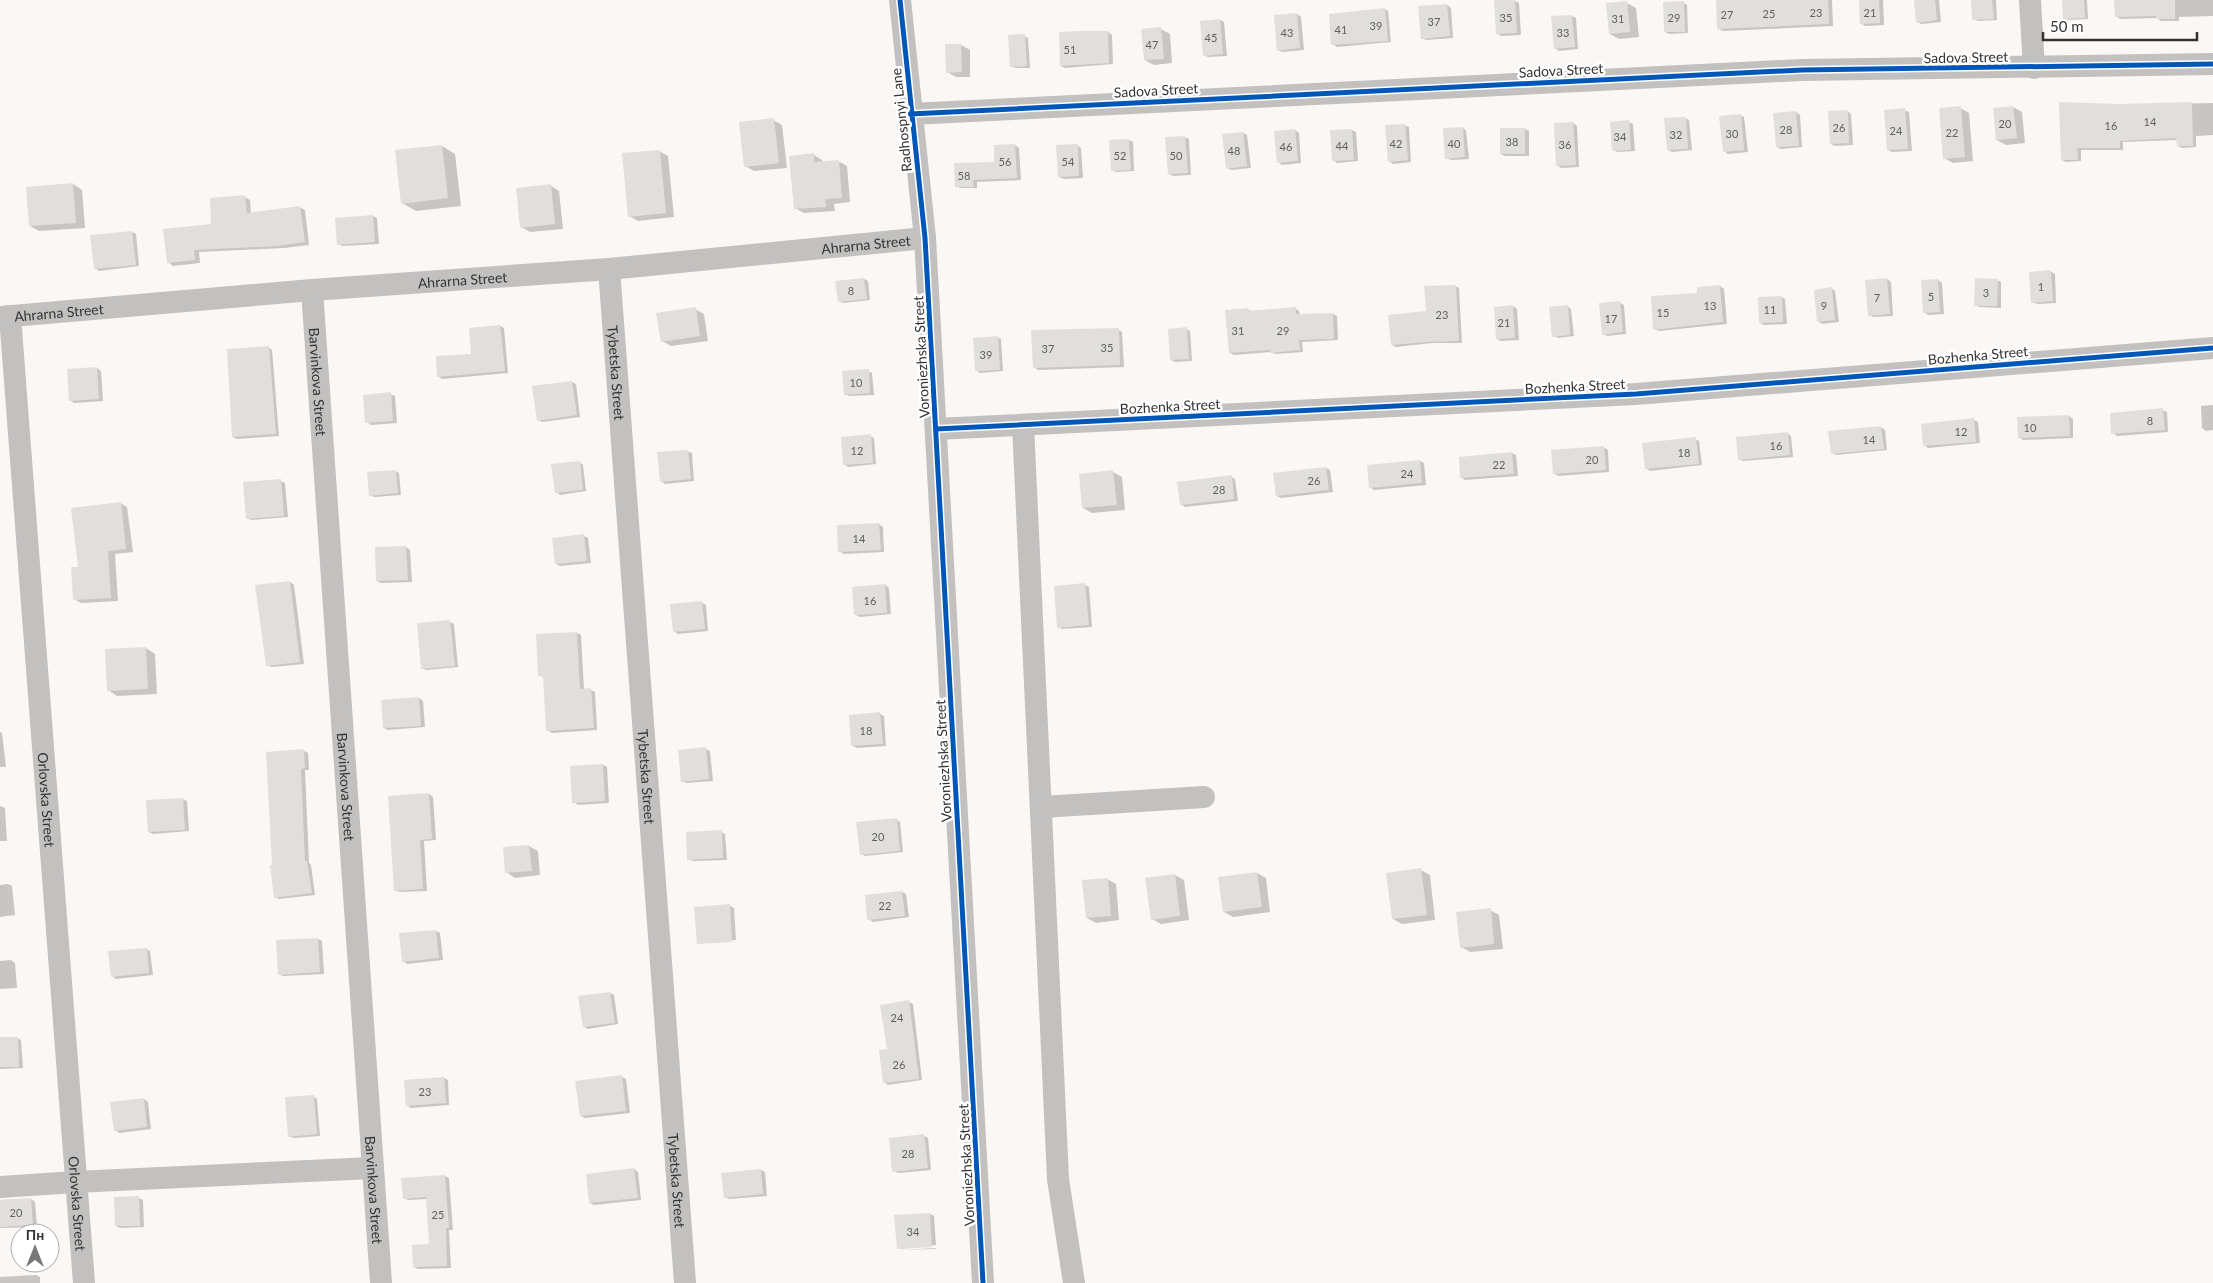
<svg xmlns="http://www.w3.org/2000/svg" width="2213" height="1283" viewBox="0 0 2213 1283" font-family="Lato,sans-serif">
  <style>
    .shadow { fill: #0003 }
    .building { fill: #e1dfdd }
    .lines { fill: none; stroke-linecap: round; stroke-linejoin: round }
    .minor { stroke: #c2c1c0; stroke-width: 22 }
    .cycleway-casing { stroke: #fff; stroke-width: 8 }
    .cycleway { stroke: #0057b8; stroke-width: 5 }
    .labels { text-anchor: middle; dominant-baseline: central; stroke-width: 5; stroke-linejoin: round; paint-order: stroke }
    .number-label { font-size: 11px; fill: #605f5d }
    .street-label { font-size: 14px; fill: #343331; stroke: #fff }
  </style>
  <rect width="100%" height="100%" fill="#faf7f5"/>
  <!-- shadow -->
  <path class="shadow" d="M1717,0H1832L1833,26L1723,31L1719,29Z
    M1860,0H1883L1884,25L1865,26L1861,23Z
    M1915,0H1939L1941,22L1921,24L1917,22Z
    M1973,0H1996L1997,20L1978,21L1974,19Z
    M2064,0H2087L2088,19L2068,20L2064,18Z
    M2116,0H2213V16L2179,17V21H2161L2157,18L2120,19L2116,16Z
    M1515,1L1519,3L1521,35L1501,36L1497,33Z
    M1683,2L1687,5L1688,33L1669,34L1665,32Z
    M1627,3L1636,8L1639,37L1619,39L1610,34Z
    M1447,5L1451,8L1453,38L1426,40L1422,38Z
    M1384,9L1388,11L1391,42L1337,47L1333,44Z
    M1297,14L1301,17L1304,50L1282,52L1278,50Z
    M1572,16L1576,18L1578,49L1559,51L1555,48Z
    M1220,20L1224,22L1227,56L1208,57L1204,55Z
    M1161,29L1170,34L1172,63L1154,65L1145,60L1142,30Z
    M1108,32L1112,35L1113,64L1065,68L1061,66Z
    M1024,36L1028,38L1030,68H1015L1011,66Z
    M961,45L970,50V77H956L947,72Z
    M2213,103V135L2196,136V147L2182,148L2178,146V140L2123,142V150H2081V161L2066,162L2062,160L2119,105Z
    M2013,107L2022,112L2025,143L2006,145L1997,140Z
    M1960,108L1969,113L1973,161L1953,163L1944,158Z
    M1904,110L1909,112L1912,151L1892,152L1888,150Z
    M1847,111L1851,114L1853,145L1835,146L1831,144Z
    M1796,112L1800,115L1802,147L1781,149L1777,147Z
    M1740,115L1744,117L1748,152L1728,154L1724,151Z
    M1685,118L1689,120L1692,150L1672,152L1668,150Z
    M773,120L782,125L787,168L754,171L745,166Z
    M1629,122L1633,124L1635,151L1617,152L1613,150Z
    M1573,123L1577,126L1579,167L1561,168L1557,165L1555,124Z
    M1404,125L1409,127L1411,162L1393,164L1389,161Z
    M1462,128L1466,130L1469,159L1451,160L1446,158Z
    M1525,129L1529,131V156H1505L1501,154Z
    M1295,130L1299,133L1301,163L1282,165L1278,162Z
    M1352,130L1356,132L1358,161L1337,163L1333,160Z
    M1243,133L1247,135L1251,168L1231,170L1227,168Z
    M1184,137L1189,139L1191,175L1173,176L1169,174Z
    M1129,140L1133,142L1134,171L1116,172L1112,170Z
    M1015,145L1019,148L1021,180L977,182V188H960L956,186L996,163L995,146Z
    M1077,145L1081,148L1083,178L1064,179L1059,177Z
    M442,146L455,154L461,206L416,211L402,203Z
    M659,151L668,156L674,217L638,221L629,216Z
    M814,155L822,160L823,162L838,161L847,166L850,202L834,204L835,211L804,213L795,208Z
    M73,184L82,190L85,228L39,231L30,226Z
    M550,185L559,191L563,229L530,232L521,227Z
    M245,197L250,200L251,214L299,207L305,210L309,245L284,248L199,252L200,263L173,266L168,262Z
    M373,216L377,218L379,244L342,246L338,244Z
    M132,232L136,234L139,266L99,271L95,268Z
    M2050,271L2055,274L2056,303L2037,304L2033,302Z
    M864,279L868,281L870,300L843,303L839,301Z
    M1887,279L1891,282L1893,316L1873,317L1869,315Z
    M1938,280L1942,283L1944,314L1928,315L1924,312Z
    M1997,280L2001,282V308L1979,307L1975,305Z
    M1455,286L1459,288L1462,343H1432L1396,347L1392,345Z
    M1720,286L1724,289L1727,324L1659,331L1655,329L1699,294Z
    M1831,288L1835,291L1839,322L1822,324L1818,321Z
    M1781,297L1785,299L1787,324L1764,325L1760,323Z
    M1620,303L1624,305L1626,334L1607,336L1603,334Z
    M1513,306L1517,309L1519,340L1501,341L1497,339Z
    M1567,306L1571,309L1574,336L1558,338L1554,336Z
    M1295,308L1299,311L1300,315L1333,314L1337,316L1338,340L1302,342L1303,352L1275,354L1271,352L1234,355L1230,353L1247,309L1251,311Z
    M695,309L704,314L708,341L671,346L662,341Z
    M500,326L504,328L508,373L442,379L438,376L473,355Z
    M1118,329L1122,332L1124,367L1038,370L1034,367Z
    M1186,329L1190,331L1192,361L1175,362L1171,360Z
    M997,337L1001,339L1003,371L980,373L976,370Z
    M268,347L272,350L279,436L237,439L233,437Z
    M97,368L101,371L103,401L74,403L70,400Z
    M868,371L872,373L874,395L849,396L845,394Z
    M572,382L576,384L580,417L542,422L538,420Z
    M390,394L395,396L397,423L371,425L367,422Z
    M2213,405V430L2206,431L2202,428L2201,406Z
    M2163,410L2167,412L2168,432L2117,436L2113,433Z
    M2069,416L2073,419V438L2023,440L2019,437Z
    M1974,420L1978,422L1980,443L1928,448L1924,445Z
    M1881,427L1885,430L1887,450L1836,455L1832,453Z
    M1787,433L1791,436L1793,457L1743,461L1739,459Z
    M870,436L874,438L876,464L848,467L844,464Z
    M1695,439L1699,441L1702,465L1650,471L1646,468Z
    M1603,447L1608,450L1609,472L1558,476L1554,473Z
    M687,451L692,453L694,481L665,484L661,481Z
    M1512,453L1516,455L1518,476L1465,480L1461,477Z
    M1420,461L1424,463L1426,485L1374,490L1370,487Z
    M579,462L583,465L586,491L560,495L556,492Z
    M1326,468L1330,470L1333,492L1281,498L1277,496Z
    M395,471L399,473L401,495L374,497L370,495Z
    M1113,472L1122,477L1125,510L1092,513L1083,508L1080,475Z
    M1231,477L1235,479L1238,501L1185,507L1181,504Z
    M280,481L285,483L288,517L251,520L247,518Z
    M120,503L127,507L133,552L115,554L118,601L81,603L74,599L80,568Z
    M879,524L883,527L884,552L844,554L839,551L838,526Z
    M584,536L588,538L591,563L560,566L556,564Z
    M406,547L410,550L412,582L381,583L377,581L376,548Z
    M290,582L294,585L304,664L272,667L267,665Z
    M885,585L889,588L891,614L860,617L856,615Z
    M1085,585L1089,587L1092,627L1062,629L1058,627Z
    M702,603L706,605L708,631L678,634L674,631Z
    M450,622L454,624L458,667L426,670L422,668Z
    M577,633L581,635L584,690H591L595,692L597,730L552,733L547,730L544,678L540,675Z
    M146,648L155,654L157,694L117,696L108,690Z
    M419,698L423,701L425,727L388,730L384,728Z
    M880,714L884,716L886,746L857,748L853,746Z
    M0,732L2,733L6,767H0Z
    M706,749L710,751L713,781L686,783L682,781Z
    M304,751L308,753L309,770H305L309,863L311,865L315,895L279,899L275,897Z
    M603,765L607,767L609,803L578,805L574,802Z
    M429,794L433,797L436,840L424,841L427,891L399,892L395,890L389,797Z
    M182,799L187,801L189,831L153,834L149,832Z
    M0,806L5,808L7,841H0Z
    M896,819L900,822L903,852L865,856L861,854Z
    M721,832L725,834L727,860L693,861L688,859Z
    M529,846L538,851L540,875L515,878L506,872Z
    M1421,870L1430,875L1435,920L1402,924L1393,919Z
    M1257,873L1266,878L1270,912L1233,917L1224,912L1219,878Z
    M1175,875L1184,880L1189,920L1161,924L1152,919Z
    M1107,879L1116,884L1119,920L1096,923L1087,918Z
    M8,884L12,886L15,915L0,917V885Z
    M902,892L906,894L909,917L873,922L869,919Z
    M730,906L734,908L736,940L698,943Z
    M1490,910L1499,915L1503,949L1470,952L1461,947Z
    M436,931L440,933L443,960L407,964L403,961L400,934Z
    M318,939L322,941L324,974L283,976L279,974Z
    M146,949L150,951L153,975L116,979L112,976Z
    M11,960L15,963L17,988L0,989V961Z
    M610,993L614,995L618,1024L588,1029L584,1027Z
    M909,1002L913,1004L922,1080L888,1085L884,1082L889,1050Z
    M0,1038H17L21,1040L23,1068L0,1069Z
    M622,1077L626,1079L630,1113L585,1118L581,1116Z
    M444,1078L448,1080L449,1105L411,1108L407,1105Z
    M313,1096L317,1099L320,1136L293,1138L289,1136Z
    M144,1099L148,1102L151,1129L119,1133L115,1130Z
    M924,1136L928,1138L931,1170L898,1173L894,1171Z
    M634,1169L638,1172L641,1200L594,1205L590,1203Z
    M761,1170L765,1172L767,1196L729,1199L725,1197Z
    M445,1176L449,1178L453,1230H449L451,1268L418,1269L414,1267L431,1245L427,1199L408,1200L404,1198Z
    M139,1198L143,1200L144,1227L120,1228L116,1226Z
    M31,1199L35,1202L37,1227L0,1228V1200Z
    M930,1214L934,1216L936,1245L898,1249Z
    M936,1248V1249L901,1250Z
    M36,1275L40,1277V1283H0V1277Z"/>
  <!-- building -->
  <path class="building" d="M1494,0H1515L1517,33L1496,34Z
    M1716,0H1828L1829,24L1717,29Z
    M1859,0H1879L1880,23L1860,24Z
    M1914,0H1935L1937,20L1916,23Z
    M1971,0H1992L1994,19L1972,20Z
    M2062,0H2084L2085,18L2063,19Z
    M2114,0H2175V19H2156V16L2115,17Z
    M1627,1L1630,32L1609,34L1606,3Z
    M1684,1L1685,32H1664L1663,2Z
    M1447,4L1450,36L1421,39L1418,6Z
    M1385,8L1388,41L1331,45L1329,14Z
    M1297,13L1300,48L1277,51L1274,15Z
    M1572,15L1575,47L1554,49L1551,16Z
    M1220,19L1223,54L1203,56L1200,21Z
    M1161,27L1164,59L1144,60L1141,29Z
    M1080,31H1108L1109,63L1060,66L1059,32Z
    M1025,34L1027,66L1010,67L1008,35Z
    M945,44H961L962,72L946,73Z
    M2059,102L2119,104L2192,102L2193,146H2177L2176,138L2120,141V148H2077L2078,160H2061Z
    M1961,106L1965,157L1943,159L1939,108Z
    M2013,106L2017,138L1996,140L1993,108Z
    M1905,108L1908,149L1887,150L1884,110Z
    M1848,110L1849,143L1830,144L1828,111Z
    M1796,111L1799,146L1776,147L1773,113Z
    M1741,114L1744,150L1723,152L1719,116Z
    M1686,117L1688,149L1667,150L1664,118Z
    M774,118L779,163L744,167L739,122Z
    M1629,120L1631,150L1612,151L1610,122Z
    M1573,122L1576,165L1556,166L1554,123Z
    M1405,124L1408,160L1388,162L1385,125Z
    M1463,127L1465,157L1445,159L1443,128Z
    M1500,128H1525V154H1500Z
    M1295,129L1298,161L1277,163L1274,131Z
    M1352,129L1354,160L1332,161L1330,130Z
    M1243,132L1247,166L1226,169L1222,134Z
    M1185,136L1188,173L1168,174L1165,137Z
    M1129,139L1131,170L1111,171L1109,140Z
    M1015,144L1017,178L973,180L974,187H955L954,163L994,162V145Z
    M1078,144L1079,176L1058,177L1056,145Z
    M442,145L448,198L401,204L395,150Z
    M660,150L666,213L628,217L622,153Z
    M814,153V162L839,160L842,198L825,199L826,207L794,209L789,156Z
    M73,183L76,223L29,226L26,187Z
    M551,184L555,224L520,228L516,188Z
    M245,195L247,213L300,206L305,242L278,246L194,250L195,260L167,263L163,229L211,224L210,198Z
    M373,215L375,242L337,245L335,218Z
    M132,231L136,265L94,269L90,235Z
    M2051,270L2053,301L2031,303L2029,272Z
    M864,278L867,299L838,302L835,281Z
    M1887,278L1890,314L1868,316L1865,280Z
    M1975,278L1998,279L1997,306H1974Z
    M1938,279L1940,312L1923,313L1921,280Z
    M1456,285L1459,341L1428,342L1391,345L1388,315L1426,311L1424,286Z
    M1720,285L1723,322L1653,330L1651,296L1697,293V287Z
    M1832,287L1835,320L1817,322L1814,290Z
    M1782,296L1783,322L1759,323L1758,297Z
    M1620,301L1623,332L1602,335L1599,303Z
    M1513,305L1515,338L1496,339L1494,307Z
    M1568,305L1570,335L1552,337L1549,307Z
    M696,307L700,336L661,342L656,313Z
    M1296,307V314L1333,313L1334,339L1299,340L1300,350L1270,353V350L1229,353L1225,310L1248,308V311Z
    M500,325L505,371L437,377L436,356L471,354L469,328Z
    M1187,327L1189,359L1170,360L1168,329Z
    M1119,328L1120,365L1033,368L1031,330Z
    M998,336L1000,370L975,371L973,338Z
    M269,346L276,434L232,437L227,349Z
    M97,367L99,399L69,401L67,369Z
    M869,369L870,393L844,395L842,371Z
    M572,381L577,415L537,421L532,386Z
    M391,392L393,421L365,423L363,395Z
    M2163,408L2165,430L2111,434L2110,413Z
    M2069,415L2070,436L2018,438L2017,417Z
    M1974,418L1976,442L1923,446L1921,424Z
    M1881,426L1884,449L1831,454L1828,431Z
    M1788,432L1790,455L1738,460L1736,437Z
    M871,434L873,463L843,465L841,437Z
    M1696,437L1699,464L1645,469L1642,443Z
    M1604,446L1606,470L1553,474L1551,450Z
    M688,450L691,479L660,482L657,452Z
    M1512,452L1514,474L1460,478L1459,457Z
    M1420,460L1422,483L1369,488L1367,465Z
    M580,461L583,490L555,493L551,464Z
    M1326,467L1329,490L1276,496L1273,473Z
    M396,470L398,493L369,496L367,472Z
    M1113,470L1117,505L1082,508L1079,474Z
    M1232,475L1234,499L1180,505L1177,482Z
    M281,479L284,516L246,519L243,482Z
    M121,502L126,549L108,551L111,598L73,600L71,567H78L71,508Z
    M879,523L881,550L838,552L837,525Z
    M584,534L587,561L555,564L552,538Z
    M406,546L408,580L376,581L375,547Z
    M290,581L300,662L266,666L255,585Z
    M1085,583L1089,625L1057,628L1054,586Z
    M885,584L887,613L854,615L852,587Z
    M702,601L705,629L673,632L670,604Z
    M450,620L455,666L421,669L417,623Z
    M577,632L580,689L591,688L594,728L546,731L543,676H538L536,634Z
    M146,647L148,689L107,691L105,649Z
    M419,697L421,726L383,728L381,700Z
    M880,712L883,744L851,746L849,715Z
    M706,747L709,779L681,782L678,750Z
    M304,749L305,768L301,769L305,861H307L312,893L274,898L270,865H272L266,752Z
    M603,764L605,801L572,803L570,766Z
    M429,793L432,839L420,840L423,889L394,891L388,796Z
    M183,798L185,830L148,832L146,800Z
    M897,818L900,851L860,855L856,822Z
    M722,830L723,858L687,860L686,832Z
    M529,845L532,871L505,873L503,847Z
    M1421,868L1427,915L1392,919L1386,873Z
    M1257,872L1262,907L1223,912L1218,877Z
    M1175,874L1180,916L1151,920L1145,878Z
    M1108,878L1111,916L1086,918L1082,880Z
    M902,891L905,916L867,920L865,895Z
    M730,904L732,942L697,944L694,907Z
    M1491,908L1494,944L1460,948L1456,912Z
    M436,930L439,958L402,962L399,933Z
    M318,938L320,972L278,975L276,940Z
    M147,948L149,973L111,977L108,951Z
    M610,992L615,1023L583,1027L578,996Z
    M909,1000L919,1079L883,1083L879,1050L887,1049L880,1005Z
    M0,1037H18L19,1067H0Z
    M622,1075L626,1111L580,1116L575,1081Z
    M444,1077L446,1103L406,1106L404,1080Z
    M314,1095L317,1134L288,1137L285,1097Z
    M144,1098L147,1127L114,1131L110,1102Z
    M924,1134L928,1168L892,1172L889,1138Z
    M634,1168L638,1198L589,1203L586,1174Z
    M761,1169L763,1194L724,1198L721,1173Z
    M445,1175L449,1228H446L447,1266L413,1267L412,1245L429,1244L426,1197L403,1199L401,1178Z
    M139,1196L140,1226H115L114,1197Z
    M31,1198L33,1225L0,1227V1200Z
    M930,1213L932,1247L897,1249L894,1215Z"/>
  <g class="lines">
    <!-- minor -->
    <g class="minor">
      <path d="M900,0L925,238L983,1283"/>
      <path d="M2030,0L2034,68"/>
      <path d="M910,114L1802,70L2213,64"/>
      <path id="s1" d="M609,269L685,1283"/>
      <path id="s2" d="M312,290L381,1283"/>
      <path id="s3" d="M10,316L84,1283"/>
      <path id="s4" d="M0,317L312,290L609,269L925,238"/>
      <path d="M1023,425L1058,1179L1074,1283"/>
      <path d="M936,429L1636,394L2213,348"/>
      <path d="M1042,807L1204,797"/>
      <path d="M0,1187L75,1182L373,1168"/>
    </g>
    <!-- cycleway casing -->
    <g class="cycleway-casing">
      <path id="cycleway" d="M900,0L925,238L983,1283
        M910,114L1802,70L2213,64
        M936,429L1636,394L2213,348"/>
    </g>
    <!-- cycleway -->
    <use href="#cycleway" class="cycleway"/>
  </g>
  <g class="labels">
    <!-- number labels -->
    <g class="number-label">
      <text x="1816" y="12">23</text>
      <text x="1870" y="12">21</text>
      <text x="1769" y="13">25</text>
      <text x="1727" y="14">27</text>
      <text x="1506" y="17">35</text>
      <text x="1674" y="17">29</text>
      <text x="1618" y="18">31</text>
      <text x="1434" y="21">37</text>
      <text x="1376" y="25">39</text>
      <text x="1341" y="29">41</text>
      <text x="1287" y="32">43</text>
      <text x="1563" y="32">33</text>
      <text x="1211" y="37">45</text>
      <text x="1152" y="44">47</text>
      <text x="1070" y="49">51</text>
      <text x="2150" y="121">14</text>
      <text x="2005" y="123">20</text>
      <text x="2111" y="125">16</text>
      <text x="1839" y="127">26</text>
      <text x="1786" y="129">28</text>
      <text x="1896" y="130">24</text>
      <text x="1952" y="132">22</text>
      <text x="1732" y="133">30</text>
      <text x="1676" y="134">32</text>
      <text x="1620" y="136">34</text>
      <text x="1512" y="141">38</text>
      <text x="1396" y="143">42</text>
      <text x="1454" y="143">40</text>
      <text x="1565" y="144">36</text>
      <text x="1342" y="145">44</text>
      <text x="1286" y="146">46</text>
      <text x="1234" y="150">48</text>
      <text x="1120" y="155">52</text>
      <text x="1176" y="155">50</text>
      <text x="1005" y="161">56</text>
      <text x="1068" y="161">54</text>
      <text x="964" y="175">58</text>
      <text x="2041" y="286">1</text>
      <text x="851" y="290">8</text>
      <text x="1986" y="292">3</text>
      <text x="1931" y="296">5</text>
      <text x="1877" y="297">7</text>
      <text x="1710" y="305">13</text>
      <text x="1824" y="305">9</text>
      <text x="1770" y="309">11</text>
      <text x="1663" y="312">15</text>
      <text x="1442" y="314">23</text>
      <text x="1611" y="318">17</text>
      <text x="1504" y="322">21</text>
      <text x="1238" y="330">31</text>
      <text x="1283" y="330">29</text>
      <text x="1107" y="347">35</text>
      <text x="1048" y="348">37</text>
      <text x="986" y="354">39</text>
      <text x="856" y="382">10</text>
      <text x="2150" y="420">8</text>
      <text x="2030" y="427">10</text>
      <text x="1961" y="431">12</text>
      <text x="1869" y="439">14</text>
      <text x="1776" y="445">16</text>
      <text x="857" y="450">12</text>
      <text x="1684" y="452">18</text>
      <text x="1592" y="459">20</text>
      <text x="1499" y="464">22</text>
      <text x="1407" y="473">24</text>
      <text x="1314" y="480">26</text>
      <text x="1219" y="489">28</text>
      <text x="859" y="538">14</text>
      <text x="870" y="600">16</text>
      <text x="866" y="730">18</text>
      <text x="878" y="836">20</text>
      <text x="885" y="905">22</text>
      <text x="897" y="1017">24</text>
      <text x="899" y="1064">26</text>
      <text x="425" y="1091">23</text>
      <text x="908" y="1153">28</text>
      <text x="16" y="1212">20</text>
      <text x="438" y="1214">25</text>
      <text x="913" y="1231">34</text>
    </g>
    <!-- street labels -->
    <g class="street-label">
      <text transform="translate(1966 57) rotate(-1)">Sadova Street</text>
      <text transform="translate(1561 70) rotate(-3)">Sadova Street</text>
      <text transform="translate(1156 90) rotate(-3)">Sadova Street</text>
      <text transform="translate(901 120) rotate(-96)">Radhospnyi Lane</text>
      <text stroke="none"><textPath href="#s4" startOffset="869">Ahrarna Street</textPath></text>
      <text stroke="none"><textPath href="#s4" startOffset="464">Ahrarna Street</textPath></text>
      <text stroke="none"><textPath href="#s4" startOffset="59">Ahrarna Street</textPath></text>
      <text transform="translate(1978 355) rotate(-5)">Bozhenka Street</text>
      <text transform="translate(921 357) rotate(-93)">Voroniezhska Street</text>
      <text stroke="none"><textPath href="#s1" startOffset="104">Tybetska Street</textPath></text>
      <text stroke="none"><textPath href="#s2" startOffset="92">Barvinkova Street</textPath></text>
      <text transform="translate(1575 386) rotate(-3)">Bozhenka Street</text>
      <text transform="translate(1170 406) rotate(-3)">Bozhenka Street</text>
      <text transform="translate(943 761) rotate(-93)">Voroniezhska Street</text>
      <text stroke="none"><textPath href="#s1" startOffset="509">Tybetska Street</textPath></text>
      <text stroke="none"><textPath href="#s2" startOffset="498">Barvinkova Street</textPath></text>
      <text stroke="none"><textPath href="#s3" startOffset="485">Orlovska Street</textPath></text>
      <text transform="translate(966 1165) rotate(-93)">Voroniezhska Street</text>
      <text stroke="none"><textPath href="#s1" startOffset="914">Tybetska Street</textPath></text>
      <text stroke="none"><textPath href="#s2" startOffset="902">Barvinkova Street</textPath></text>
      <text stroke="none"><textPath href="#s3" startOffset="890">Orlovska Street</textPath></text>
    </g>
  </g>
  <!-- north arrow -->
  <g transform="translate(35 1248)"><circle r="24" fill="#ffffff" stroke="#aeadad"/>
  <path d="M0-4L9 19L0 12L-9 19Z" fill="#797876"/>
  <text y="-8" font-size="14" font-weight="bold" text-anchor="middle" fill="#343331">Пн</text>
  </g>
  <!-- scale -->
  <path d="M2043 32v8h154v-8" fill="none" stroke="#343331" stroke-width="2.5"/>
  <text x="2050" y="32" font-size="15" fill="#343331" stroke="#ffffff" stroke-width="4" paint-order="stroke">50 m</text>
</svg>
